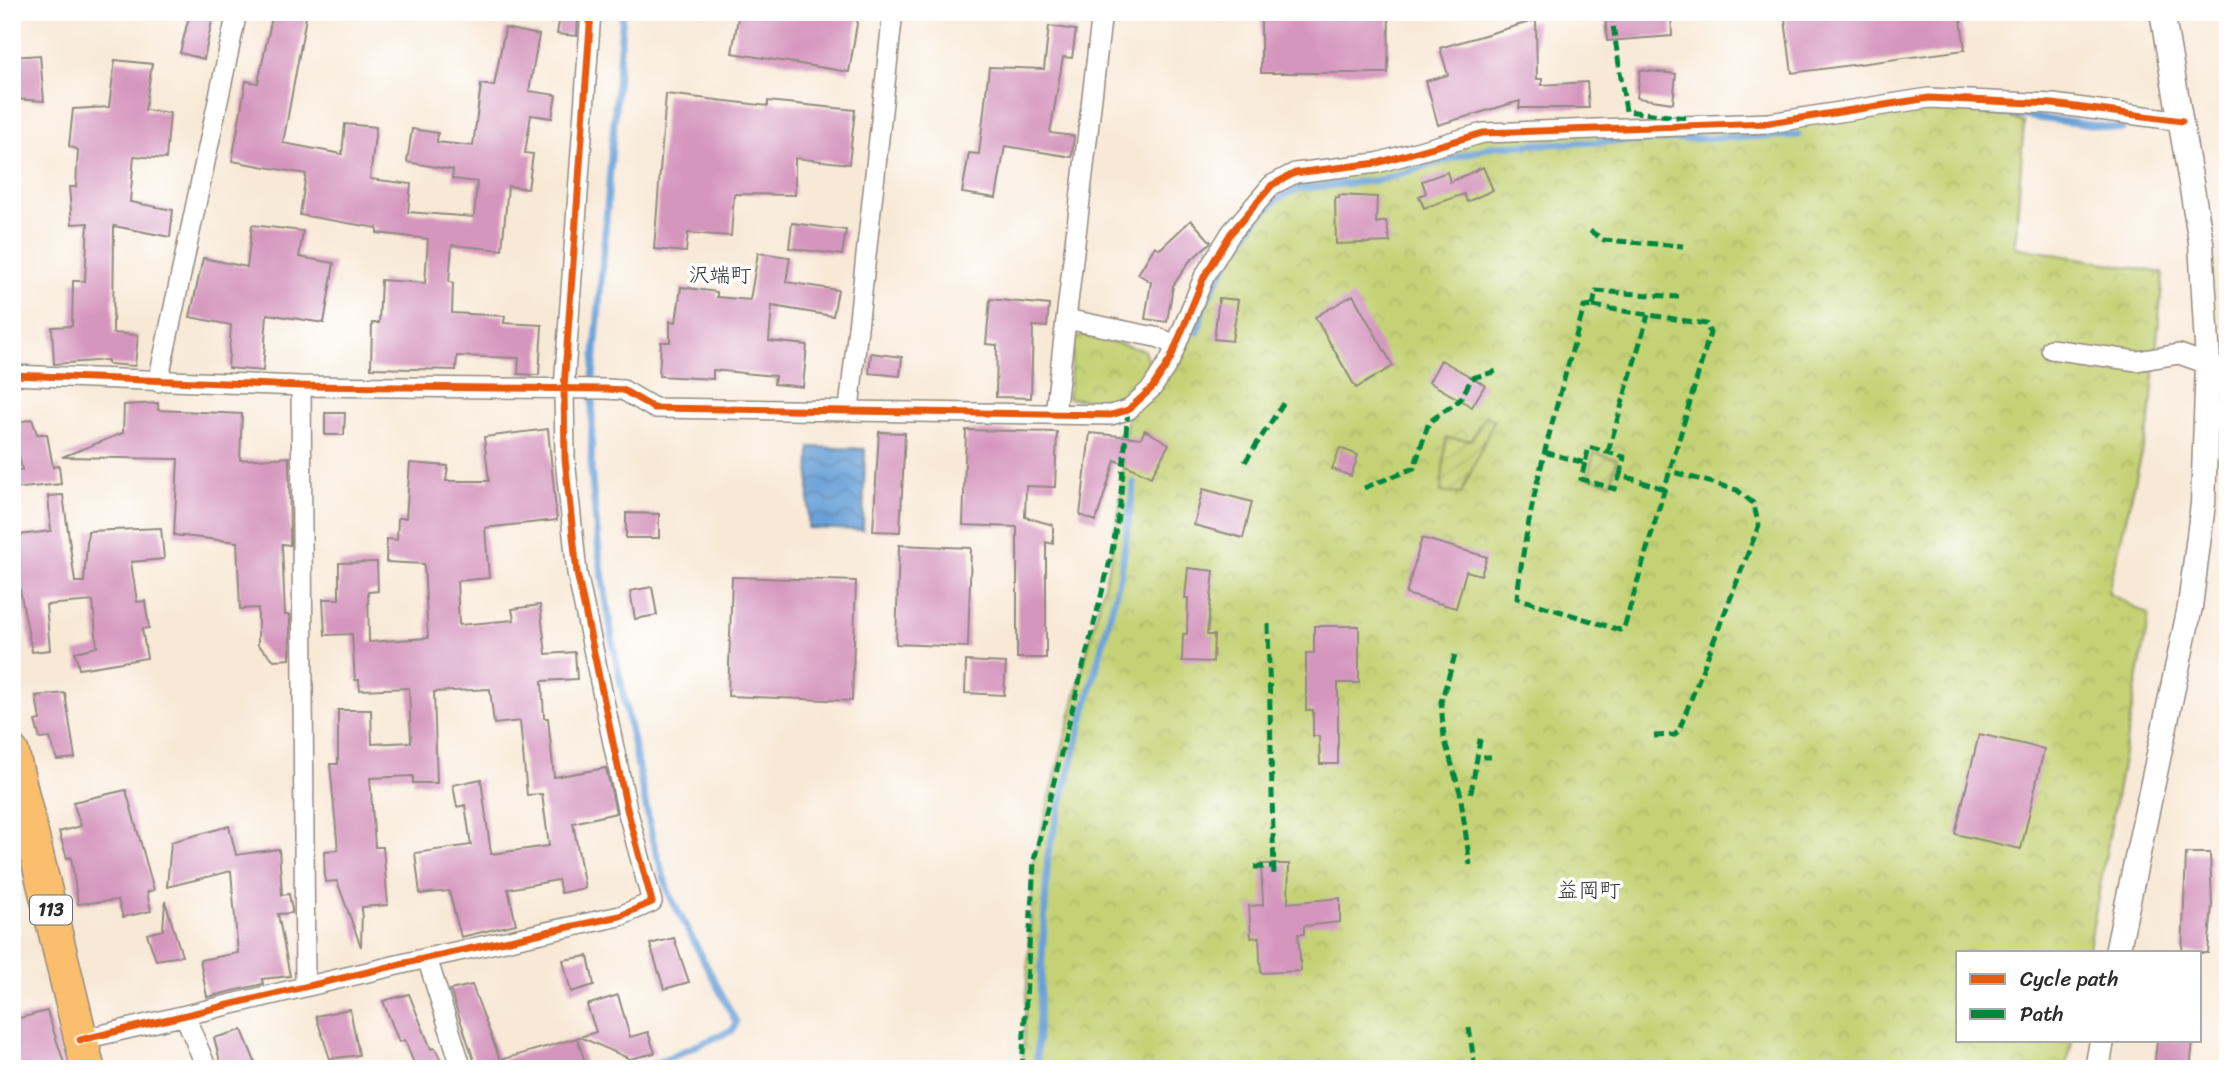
<svg xmlns="http://www.w3.org/2000/svg" width="2240" height="1081" viewBox="0 0 2240 1081" font-family="Sriracha,'Klee One',sans-serif">
  <style>
    .park { fill: url(#park-crowns); stroke: #787e50; stroke-width: 2 }
    .garden { fill: url(#garden-furrows); stroke: #787e50; stroke-width: 2 }
    .water { fill: url(#water-waves); stroke: #4a6681; stroke-width: 2 }
    .lines { fill: none; stroke-linecap: round; stroke-linejoin: round }
    .stream { stroke: #69a0d7; stroke-width: 7 }
    .building { fill: #d596be }
    .minor-casing { stroke: #928a81; stroke-width: 22 }
    .tertiary-casing { stroke: #928a81; stroke-width: 27 }
    .trunk-casing { stroke: #928a81; stroke-width: 36 }
    .minor { stroke: #fff; stroke-width: 19 }
    .tertiary { stroke: #fff; stroke-width: 24 }
    .trunk { stroke: #fabe6d; stroke-width: 33 }
    .quiet { stroke: #00873e; stroke-width: 5; stroke-dasharray: 10 5; stroke-linecap: butt }
    .cycleway-casing { stroke: #fff; stroke-width: 11 }
    .cycleway { stroke: #e8590c; stroke-width: 7 }
    .labels { text-anchor: middle; dominant-baseline: central; stroke-width: 7; stroke-linejoin: round; paint-order: stroke }
    .shield { fill: #fff; stroke: #6b6b6b; stroke-width: 2 }
    .shield-label { font-size: 18px; font-weight: bold; fill: #2b2b2b }
    .neighbourhood-label { font-size: 21px; fill: #2b2b2b; stroke: #fff }
  </style>
  <defs>
    <pattern id="park-crowns" width="20" height="18" patternUnits="userSpaceOnUse" patternTransform="scale(1.75)"><rect width="20" height="18" fill="#c4d274"/><path d="M2 6a3 3 0 1 1 6 0M12 15a3 3 0 1 1 6 0" fill="none" stroke="#a9b465"/></pattern>
    <pattern id="garden-furrows" width="10" height="10" patternUnits="userSpaceOnUse" patternTransform="scale(1.75)"><rect width="10" height="10" fill="#c4d274"/><path d="M-1 1l2-2M0 10L10 0M9 11l2-2" fill="none" stroke="#a9b465"/></pattern>
    <pattern id="water-waves" width="16" height="10" patternUnits="userSpaceOnUse" patternTransform="scale(1.75)"><rect width="16" height="10" fill="#69a0d7"/><path d="M0 5q4-4 8 0t8 0" fill="none" stroke="#5783af"/></pattern>
  </defs>
  <rect width="100%" height="100%" fill="#fff"/>
  <filter id="ink" filterUnits="userSpaceOnUse"><feTurbulence type="fractalNoise" baseFrequency=".0143" numOctaves="2"/><feDisplacementMap in="SourceGraphic" scale="14" xChannelSelector="R" yChannelSelector="G"/><feConvolveMatrix kernelMatrix="1 2 1 2 8 2 1 2 1" color-interpolation-filters="sRGB"/></filter>
  <filter id="wash" filterUnits="userSpaceOnUse"><feTurbulence type="fractalNoise" baseFrequency=".00686" numOctaves="4" result="noise"/><feDisplacementMap in="SourceGraphic" scale="28" xChannelSelector="R" yChannelSelector="G"/><feGaussianBlur stdDeviation="1.57" result="paint"/><feColorMatrix in="noise" values="0 0 0 0 0 0 0 0 0 0 0 0 0 0 0 0 0 1.4 0 .05"/><feComposite in="paint" operator="in"/></filter>
  <g filter="url(#wash)">
    <rect width="100%" height="100%" fill="#f8e9d7"/>
    <!-- park -->
    <path class="park" d="M1963,98L2024,123L2015,247L2163,273L2150,420L2108,593L2149,615L2088,953H1958V1041H2072L2066,1069H1022L1034,860L1111,557L1120,504L1128,410L1152,388L1192,305L1272,185L1483,133L1769,123Z
      M1083,335L1144,350L1149,364C1137,404 1101,401 1068,398L1074,340Z"/>
    <!-- garden -->
    <path class="garden" d="M1485,415L1494,420L1461,494L1441,492L1446,438L1471,440Z
      M1594,453L1617,459L1611,483L1588,477Z"/>
    <!-- water -->
    <path class="water" d="M810,447L865,449L863,530L808,528Z"/>
    <g class="lines">
      <!-- stream -->
      <path class="stream" d="M623,12L593,379L591,470L599,553L614,649L653,841L669,894L736,1022L733,1030L642,1069
        M1985,111L2122,129
        M1198,332L1203,307L1228,261L1259,217L1280,197L1298,189L1379,180L1494,146L1798,135
        M1036,1069L1048,853L1121,573L1134,483"/>
    </g>
    <g id="blocks">
      <!-- building -->
      <path class="building" d="M190,12H214L204,59L180,53Z
        M273,12H307L283,143L342,154L345,124L376,127L370,179L411,184L408,212L474,217L477,182L452,179L453,170L407,162L412,129L438,133L437,142L473,146L481,84L494,86L505,28L539,35L529,91L556,95L552,118L531,115L525,153L533,154L528,189L508,186L502,250L452,245L449,282L453,283L452,313L505,316L504,323L542,325L539,375L518,374L519,358L457,356L456,370L371,368L372,323H379L381,280L425,283L428,239L377,233V228L300,215L306,174L232,161L246,81L258,83Z
        M739,12H859L849,72L732,53Z
        M1261,12H1389L1388,73H1261Z
        M1605,12H1671L1672,36L1607,41Z
        M1784,12H1960L1965,50L1792,73Z
        M560,16L578,18L577,36L557,34Z
        M1536,20L1537,79H1542V85L1587,82L1589,108H1519L1520,101L1438,125L1426,81L1448,75L1440,48Z
        M1049,26L1076,30L1072,58L1063,57L1050,133L1074,136L1072,157L1005,146L996,198L962,193L969,153L979,154L989,67L1044,69Z
        M40,55L44,101L12,99V57Z
        M115,60L152,64L145,110L170,113L166,159L134,156L130,202L173,210L170,237L114,226L113,333L138,335L135,366L108,364V360L54,364L52,327L72,326L73,281H85L88,223L72,224L69,187H76L78,150L69,146L73,109L109,107Z
        M1640,70L1676,74L1673,103L1637,98Z
        M666,94L768,106V101L855,110L849,164L795,158V195L734,194L731,236L688,233L686,252L654,249Z
        M1483,167L1493,190L1467,202L1464,194L1424,208L1419,196L1426,193L1422,181L1447,172L1450,182Z
        M1339,195L1377,197L1376,223L1386,221L1390,242L1336,244L1335,197L1339,198Z
        M1191,220L1211,242L1189,262L1173,286L1167,322L1145,319L1151,282L1138,274L1155,246L1160,249Z
        M792,223L846,230L842,255L789,248Z
        M252,225L303,231L299,257L334,263L324,323L267,314L263,371L228,368L231,325L190,317L203,258L247,267Z
        M758,253L790,257L786,282L838,290L833,316L772,306L769,341L807,345L803,387L774,384L775,376L713,370V379L659,376L661,342H670V321L676,322L681,287L717,292V297L750,300Z
        M1353,295L1393,366L1356,388L1315,317Z
        M1219,298L1238,300L1232,341L1214,339Z
        M990,299L1049,305L1047,327L1033,326L1031,398L996,397L997,345L986,344Z
        M871,353L902,357L900,376L869,373Z
        M1441,360L1485,385L1472,407L1429,382Z
        M158,403V410L242,414L240,460L289,457L290,545L282,544L285,615H290V659L274,660L258,645V608L240,609L237,542L174,535L178,459L62,457L123,433L124,405Z
        M325,413H345L344,435H325Z
        M32,419L37,434H47L53,467L59,466L61,484L12,489V471L22,470L12,424Z
        M548,429L557,520L485,528L489,578L457,581L459,625L514,620L512,609L540,605L546,654L575,652L577,679L542,681L544,718H548L554,777L606,768L616,813L573,823L585,888L561,893L558,880L508,889L516,924L461,937L449,891L420,894L415,853L471,845L465,805L457,807L453,785L481,779L491,854L549,846L542,794L527,795L520,721L494,724L490,689L434,692L437,783H413V776L370,778L375,847H383L388,905L362,907L361,947L337,881L325,882L324,851L338,850L330,764H338V710H371L372,744L411,742L409,688L360,690L359,680H355L352,634L325,635L323,599H339V563L377,562L378,591L368,592L369,642L428,638L424,564L386,562L387,539L397,540L398,518H406L410,463L448,466L446,481H489L484,437Z
        M966,430L1057,432L1055,487L1026,486L1025,517L1053,525V544L1046,542V658H1017V527L963,525Z
        M1145,430L1169,444L1151,477L1115,460L1096,521L1080,515L1090,433L1141,438Z
        M879,432L905,433L900,532L873,531Z
        M1340,448L1358,455L1351,476L1332,469Z
        M1203,489L1252,502L1243,538L1194,525Z
        M63,495L75,582H84L88,531L161,528L164,559L131,562L137,602L145,601L149,628L142,629L147,658L79,669L75,652L97,647L93,601L46,605L50,650L32,652L19,585L12,586V536L51,531L48,496Z
        M626,513L659,514V538H626Z
        M1422,538L1487,557L1481,575L1466,571L1456,608L1406,594Z
        M899,545L971,548L968,647L896,644Z
        M1188,568L1214,571L1207,635H1214L1213,662L1182,661L1183,634H1187L1188,598H1185Z
        M732,577L856,581L852,701L728,696Z
        M652,587L657,615L635,619L630,591Z
        M1314,626H1359V683H1338V764H1320L1319,736H1313V710H1306V653H1314Z
        M966,661L1006,663L1004,695L965,693Z
        M65,693L75,758L57,760L50,738L40,739L35,721L40,720L36,696Z
        M1979,734L2044,749L2021,849L1955,834Z
        M126,790L154,890L147,892L151,911L123,917L118,900L78,904L71,857L67,858L59,832L81,826L73,802Z
        M229,826L236,855L279,849L282,895L289,894L292,910V913L278,914L290,976L262,979L263,984L207,997L200,960L238,953L231,871L167,887L171,842Z
        M2186,853H2210L2212,905L2208,953H2182Z
        M1261,864H1289L1288,903L1340,898V922L1304,926V934H1298L1301,971L1261,973L1259,937L1251,938L1249,906L1263,905Z
        M165,901L182,956L156,960L147,934L163,930Z
        M674,938L689,982L664,989L650,944Z
        M588,956L594,985L571,992L563,960Z
        M472,985L500,1060L577,1038L586,1065L575,1069H477L450,990Z
        M409,994L431,1049L435,1048L445,1069H416L405,1040L399,1042L383,1001Z
        M618,995L630,1037L648,1032L655,1053L630,1059L580,1037L596,1032L587,1005Z
        M350,1009L359,1055L330,1059L316,1016Z
        M47,1011L66,1069H12V1020Z
        M242,1030L258,1069H222L214,1038Z
        M2157,1041H2193L2190,1069H2154Z"/>
    </g>
  </g>
  <g filter="url(#ink)">
    <use href="#blocks" fill-opacity="0" stroke="#928a81" stroke-width="2"/>
    <g class="lines">
      <!-- minor casing -->
      <g class="minor-casing">
        <path id="minor" d="M1066,319L1160,338L1176,346
          M2051,349L2137,361L2179,354L2228,371
          M12,375L301,386L606,389L623,390L654,408L1111,415L1128,410L1152,388L1170,360L1204,277L1231,233L1272,185L1295,173L1377,163L1483,133L1769,123L1929,98L2053,104L2182,121
          M158,382L237,12
          M301,386L305,986
          M849,409L893,12
          M1055,414L1102,12
          M427,958L462,1069
          M185,1016L207,1069
          M80,1040L427,958L620,916L652,902L627,809L577,573L565,459L564,388L591,12"/>
      </g>
      <!-- tertiary casing -->
      <g class="tertiary-casing">
        <path id="tertiary" d="M2117,953L2190,607L2203,504L2208,362L2201,242L2162,12
          M2097,1069L2102,1041"/>
      </g>
      <!-- trunk casing -->
      <g class="trunk-casing">
        <path id="trunk" d="M12,752L88,1069"/>
      </g>
      <!-- minor -->
      <use href="#minor" class="minor"/>
      <!-- tertiary -->
      <use href="#tertiary" class="tertiary"/>
      <!-- trunk -->
      <use href="#trunk" class="trunk"/>
      <!-- quiet -->
      <path class="quiet" d="M1611,12L1626,111L1687,118
        M1590,231L1604,240L1683,246
        M1593,306L1706,324L1710,333L1624,628L1620,630L1517,598C1528,498 1558,403 1584,307Z
        M1593,306L1596,291L1679,297
        M1544,452L1585,463L1589,447L1624,457L1620,475L1664,489
        M1608,452L1648,315
        M1245,462L1284,402
        M1585,463L1581,479L1615,489L1620,475
        M1364,488L1414,468L1429,422L1460,400L1472,378L1497,371
        M1268,624L1274,877
        M1455,655L1441,702L1444,738L1460,792L1470,865
        M1654,736L1675,735L1679,730L1759,525L1753,503L1737,490L1670,471
        M1483,757H1491
        M1471,793L1481,734
        M1254,867H1274
        M1469,1028L1475,1069
        M1022,1069L1034,860L1111,557L1120,505L1128,410"/>
      <!-- cycleway casing -->
      <g class="cycleway-casing">
        <path id="cycleway" d="M12,375L301,386L606,389L623,390L654,408L1111,415L1128,410L1152,388L1170,360L1204,277L1231,233L1272,185L1295,173L1377,163L1483,133L1769,123L1929,98L2053,104L2182,121
          M80,1040L427,958L620,916L652,902L627,809L577,573L565,459L564,388L591,12"/>
      </g>
      <!-- cycleway -->
      <use href="#cycleway" class="cycleway"/>
    </g>
  </g>
  <g class="labels">
    <!-- shield labels -->
    <rect class="shield" x="30" y="895.5" width="42" height="29" rx="5"/>
    <g class="shield-label">
      <text x="51" y="910">113</text>
    </g>
    <!-- neighbourhood labels -->
    <g class="neighbourhood-label">
      <text x="720" y="275">沢端町</text>
      <text x="1589" y="890">益岡町</text>
    </g>
  </g>
  <!-- margin -->
  <rect width="2240" height="1081" fill="none" stroke="#fff" stroke-width="42"/>
  <!-- legend -->
  <rect x="1956" y="951" width="245" height="91" fill="#ffffff" stroke="#aaaaaa" stroke-width="2"/>
  <rect x="1970" y="974" width="35" height="10" fill="#e8590c" stroke="#aaaaaa" stroke-width="2"/>
  <text x="2020" y="986" font-size="21" fill="#2b2b2b">Cycle path</text>
  <rect x="1970" y="1009" width="35" height="10" fill="#00873e" stroke="#aaaaaa" stroke-width="2"/>
  <text x="2020" y="1021" font-size="21" fill="#2b2b2b">Path</text>
</svg>
